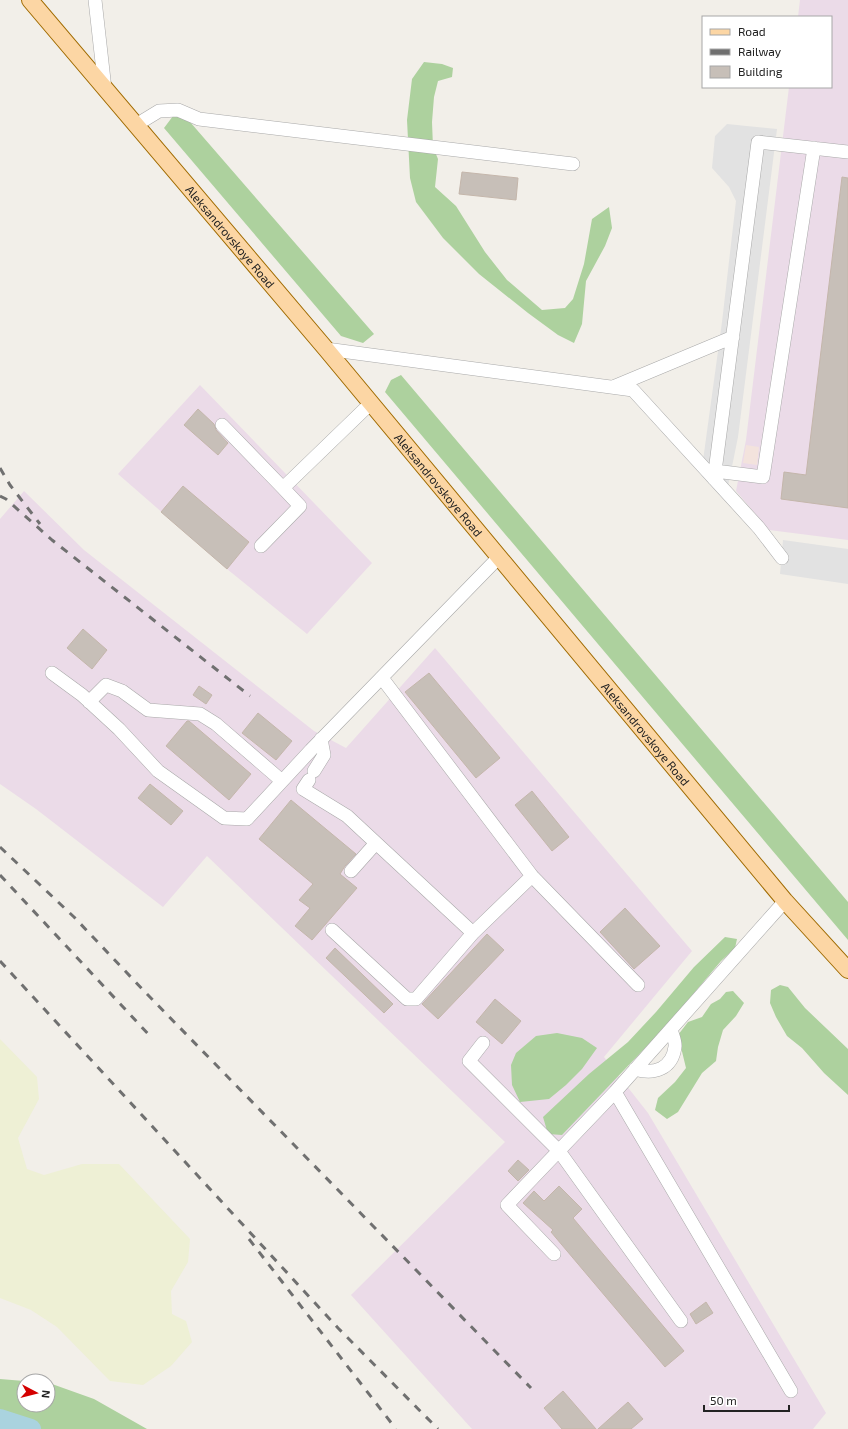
<svg xmlns="http://www.w3.org/2000/svg" width="848" height="1429" viewBox="0 0 848 1429" font-family="'Exo 2',sans-serif">
  <style>
    .industrial { fill: #ebdbe8 }
    .military { fill: #f3e3dd }
    .farmland { fill: #eef0d5 }
    .forest { fill: #add19e }
    .parking { fill: #e2e2e2 }
    .lines { fill: none; stroke-linecap: round; stroke-linejoin: round }
    .river { stroke: #aad3df; stroke-width: 20 }
    .building { fill: #c7bfb8; stroke: #c4b6ab }
    .minor-casing { stroke: #a9a9a9; stroke-width: 14 }
    .major-casing { stroke: #a06b00; stroke-width: 18 }
    .minor { stroke: #fff; stroke-width: 13 }
    .major { stroke: #fcd6a4; stroke-width: 16 }
    .rail { stroke: #707070; stroke-width: 3; stroke-dasharray: 8 8; stroke-linecap: butt }
    .labels { text-anchor: middle; dominant-baseline: central; stroke-width: 3.5; stroke-linejoin: round; paint-order: stroke }
    .street-label { font-size: 12px; fill: #222; stroke: #fff }
  </style>
  <rect width="100%" height="100%" fill="#f2efe9"/>
  <!-- industrial -->
  <path class="industrial" d="M800,0H848V540L769,530L736,491L746,440L789,87H831V17H798Z
    M200,385L372,563L307,634L227,569L118,474Z
    M24,491L84,550L314,731L346,748L435,648L692,951L604,1057L648,1113L826,1413L813,1429H472L351,1295L505,1142L207,856L163,907L36,809L0,784V519Z"/>
  <!-- military -->
  <path class="military" d="M746,445L759,447L757,465L743,463Z"/>
  <!-- farmland -->
  <path class="farmland" d="M0,1039L37,1077L39,1099L18,1138L27,1169L44,1175L82,1164H119L190,1239L188,1262L171,1291L172,1314L186,1321L192,1342L171,1366L143,1385L110,1381L57,1327L31,1310L0,1298Z"/>
  <!-- forest -->
  <path class="forest" d="M424,62L442,64L453,68L452,77L438,81L434,97L432,122L433,147L438,159L435,187L456,206L485,252L507,280L542,310L565,308L573,299L584,264L592,219L609,207L612,228L605,246L586,281L582,324L574,343L558,335L528,313L479,274L443,238L416,202L410,178L407,120L412,79Z
    M184,115L374,334L363,343L341,336L164,128L173,116Z
    M401,375L848,902V940L385,392L391,380Z
    M725,937L737,939L735,948L721,961L668,1024L562,1135L548,1134L543,1117L589,1074L628,1042L656,1012L694,967Z
    M780,985L788,987L805,1008L848,1049V1095L824,1073L802,1048L787,1036L776,1017L770,1003L771,990Z
    M733,991L744,1003L736,1016L723,1030L718,1047L716,1061L702,1073L678,1112L667,1119L655,1110L658,1098L675,1082L686,1068L678,1035L688,1022L702,1017L711,1004L720,999L726,992Z
    M557,1033L582,1038L597,1048L582,1069L566,1085L549,1099L520,1102L512,1085L511,1065L516,1053L536,1036Z
    M0,1379L24,1381V1405H48V1383L52,1384L94,1399L147,1429H0Z"/>
  <!-- parking -->
  <path class="parking" d="M727,124L777,129L738,437L725,501L701,475L722,322L736,201L729,187L712,168L715,136Z
    M783,540L848,549V584L780,574Z"/>
  <g class="lines">
    <!-- river -->
    <path class="river" d="M0,1419L31,1429"/>
  </g>
  <!-- building -->
  <path class="building" d="M462,172L518,178L516,200L459,194Z
    M842,177L848,178V508L781,499L784,472L806,475Z
    M198,409L214,424L216,430L228,443L218,455L184,425Z
    M183,486L249,542L227,569L161,512Z
    M83,629L107,650L92,669L67,648Z
    M429,673L500,758L476,778L405,692Z
    M199,686L212,695L206,704L193,695Z
    M258,713L292,741L276,760L242,733Z
    M187,721H189L251,774L229,800L166,746Z
    M150,784L183,811L171,825L138,798Z
    M532,791L569,837L552,851L515,805Z
    M291,800L356,854L345,866L340,874L357,888L312,940L295,926L310,908L299,900L313,884L259,839Z
    M625,908L660,946L634,969L600,932Z
    M487,934L504,950L438,1019L422,1004Z
    M335,948L393,1004L384,1013L326,958Z
    M495,999L521,1021L502,1044L476,1022Z
    M518,1160L529,1170L518,1181L508,1171Z
    M559,1186L582,1209L573,1218L684,1351L665,1367L551,1232L553,1230L523,1203L534,1191L544,1201Z
    M706,1302L713,1313L696,1324L690,1314Z
    M563,1391L596,1429H562L544,1408Z
    M628,1402L643,1419L631,1429H598Z"/>
  <g class="lines">
    <!-- minor casing -->
    <g class="minor-casing">
      <path id="minor" d="M95,0L105,89
        M136,125L159,111L178,110L199,119L573,164
        M326,349L633,390L759,528L782,558
        M613,387L733,337
        M222,425L283,488
        M715,471L763,477L814,148
        M714,479L758,142L848,152
        M261,546L300,506L283,488L371,403
        M52,673L82,695L119,729L158,771L224,818L247,819L311,750L499,557
        M382,678L532,876L638,985
        M89,702L106,685L122,691L148,710L200,714L216,724L282,781
        M314,771L324,755L321,739
        M309,780L303,789L347,816L473,933L416,999H407L332,930
        M351,871L376,843
        M473,933L532,876
        M483,1043L469,1061L559,1151L681,1321
        M635,1069C654,1075 672,1069 675,1047C676,1042 672,1034 671,1029
        M615,1092L791,1391
        M554,1254L507,1205L615,1092L785,901"/>
    </g>
    <!-- major casing -->
    <g class="major-casing">
      <g id="major">
        <path id="s1" d="M30,0L326,349L785,901L848,970"/>
      </g>
    </g>
    <!-- minor -->
    <use href="#minor" class="minor"/>
    <!-- major -->
    <use href="#major" class="major"/>
    <!-- rail -->
    <path class="rail" d="M0,468L10,485L40,524
      M0,496L6,499L52,540L250,696
      M0,847L74,917L145,992L531,1388
      M0,875L151,1037
      M0,961L338,1328L438,1429
      M249,1239L396,1429"/>
  </g>
  <g class="labels">
    <!-- street labels -->
    <g class="street-label">
      <text stroke="none"><textPath href="#s1" startOffset="310">Aleksandrovskoye Road</textPath></text>
      <text stroke="none"><textPath href="#s1" startOffset="634">Aleksandrovskoye Road</textPath></text>
      <text stroke="none"><textPath href="#s1" startOffset="958">Aleksandrovskoye Road</textPath></text>
    </g>
  </g>
  <!-- legend -->
  <rect x="702" y="16" width="130" height="72" fill="#ffffff" stroke="#a7a7a7"/>
  <rect x="710" y="29" width="20" height="6" fill="#fcd6a4" stroke="#a7a7a7"/>
  <text x="738" y="36" font-size="12" fill="#222222">Road</text>
  <rect x="710" y="49" width="20" height="6" fill="#707070" stroke="#a7a7a7"/>
  <text x="738" y="56" font-size="12" fill="#222222">Railway</text>
  <rect x="710" y="66" width="20" height="12" fill="#c7bfb8" stroke="#a7a7a7"/>
  <text x="738" y="76" font-size="12" fill="#222222">Building</text>
  <!-- north arrow -->
  <g transform="translate(36 1393) rotate(97)"><circle r="19" fill="#ffffff" stroke="#a7a7a7"/>
  <path d="M0-3L7 15L0 10L-7 15Z" fill="#d40000"/>
  <text y="-6" font-size="11" font-weight="bold" text-anchor="middle" fill="#222222">N</text>
  </g>
  <!-- scale -->
  <path d="M704 1405v6h85v-6" fill="none" stroke="#222222" stroke-width="2"/>
  <text x="710" y="1405" font-size="12" fill="#222222" stroke="#ffffff" stroke-width="3" paint-order="stroke">50 m</text>
</svg>
